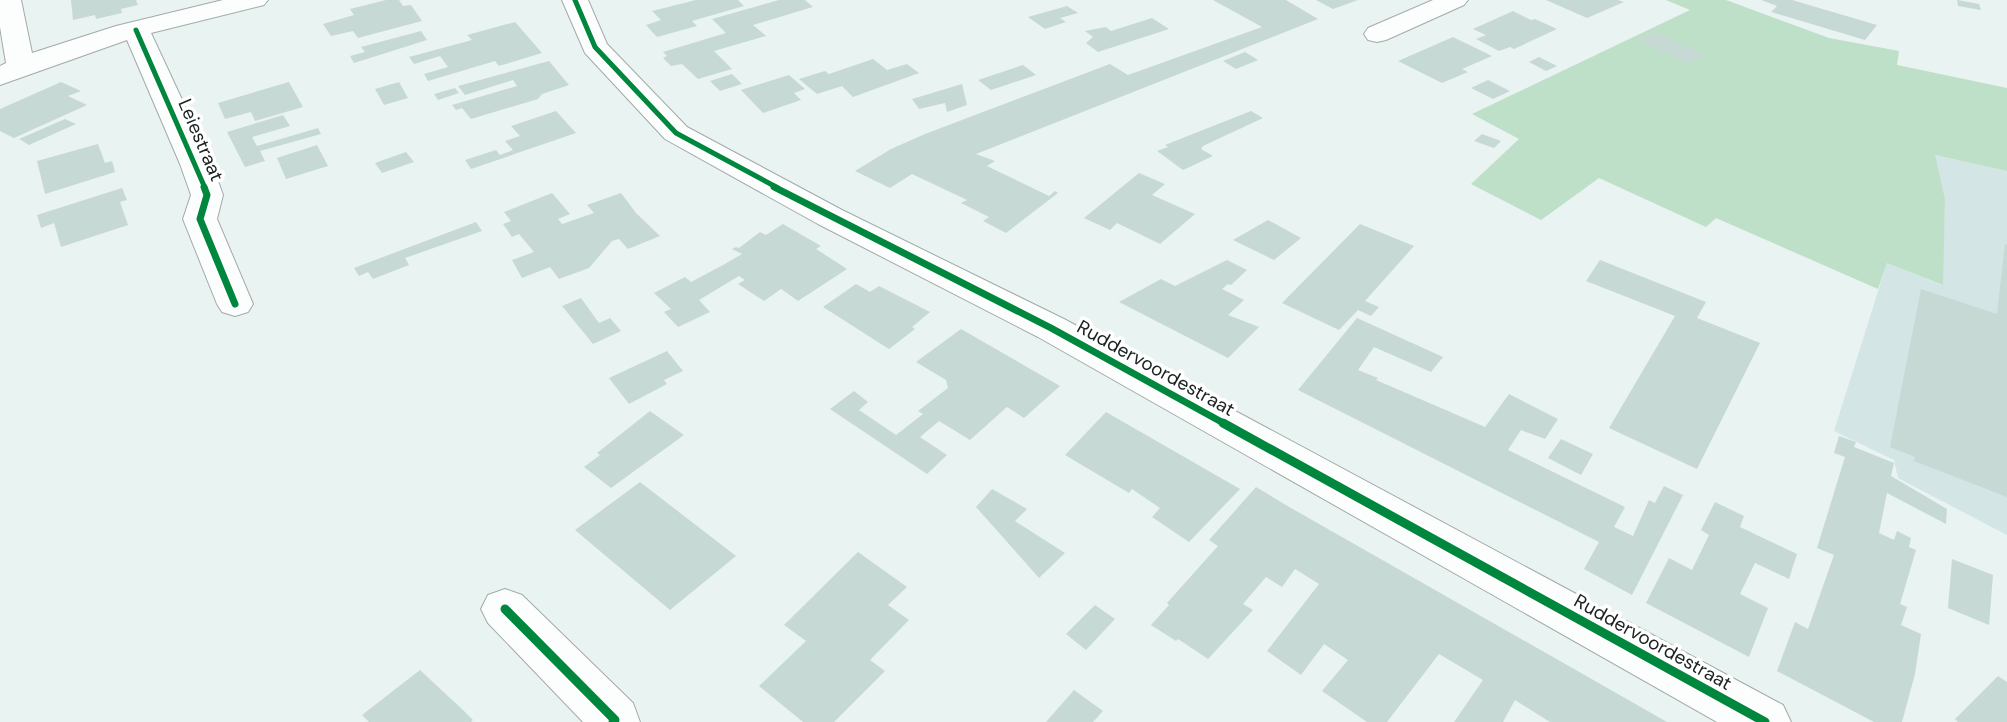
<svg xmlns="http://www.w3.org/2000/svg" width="2007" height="722" viewBox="0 0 2007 722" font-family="'DM Sans',sans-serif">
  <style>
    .built { fill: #d3e5e4 }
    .green { fill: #bedfc8 }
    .building { fill: #c7d9d4 }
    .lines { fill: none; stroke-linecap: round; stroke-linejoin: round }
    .minor-casing { stroke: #a2aaa9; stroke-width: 2 }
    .tertiary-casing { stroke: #a2aaa9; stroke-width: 2 }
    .minor { fill: #fcfdfd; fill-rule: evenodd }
    .tertiary { fill: #fcfdfd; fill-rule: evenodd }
    .cycleway-far2-casing { stroke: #fff; stroke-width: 9 }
    .cycleway-far1-casing { stroke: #fff; stroke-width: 11 }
    .cycleway-casing { stroke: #fff; stroke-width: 13 }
    .cycleway-far2 { stroke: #00873e; stroke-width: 5 }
    .cycleway-far1 { stroke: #00873e; stroke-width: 7 }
    .cycleway { stroke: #00873e; stroke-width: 9 }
    .labels { text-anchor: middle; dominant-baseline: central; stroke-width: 7; stroke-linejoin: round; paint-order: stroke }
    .street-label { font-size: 19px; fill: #1a2120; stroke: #fff }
  </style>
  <rect width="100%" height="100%" fill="#e9f3f2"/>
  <!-- built -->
  <path class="built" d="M1934,155L2007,171V535L1898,478L1894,460L1834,431L1887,263L1942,285L1945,199Z"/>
  <!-- green -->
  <path class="green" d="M1666,0H1726L1829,38L1899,51L1897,65L2007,88V171L1935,155L1945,199L1943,285L1887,263L1878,289L1716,218L1706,227L1599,178L1541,220L1471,184L1519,139L1472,114L1690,10Z"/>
  <!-- building -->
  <path class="building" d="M71,0H136L138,5L121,9L122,13L96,19L95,15L73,20Z
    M386,0H399L403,6L411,5L422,21L358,38L353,31L331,36L323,24L354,15L350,9Z
    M696,0H738L744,6L692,21L697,26L657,37L646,25L661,20L652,11Z
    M779,0H805L813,7L753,25L766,36L714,51L732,69L698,79L682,64L671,66L663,58L667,56L663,52L726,33L712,19Z
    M1213,0H1286L1318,19L976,154L995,161L987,166L1049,196L1055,191L1058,193L1006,233L983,221L989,217L961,203L967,200L912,174L890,188L855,171L891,149L925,134L1110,64L1128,75L1262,27Z
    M1316,0H1358L1333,9Z
    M1546,0H1618L1624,2L1587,18Z
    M1761,0H1792L1877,25L1865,40L1771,12L1777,6Z
    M1957,0L1979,4L1981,10L1958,6Z
    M1067,6L1078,13L1060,18L1066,22L1045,29L1028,17Z
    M1513,11L1531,20L1535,19L1557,29L1514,49L1510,47L1499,51L1476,39L1486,35L1473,29Z
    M1152,18L1169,29L1098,52L1086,43L1093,37L1085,31L1106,27L1111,31Z
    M515,22L542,53L499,66L495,61L428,81L424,74L448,67L440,56L414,64L409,57L472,40L467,35Z
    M421,31L427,40L354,63L350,56L365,52L361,47Z
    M1655,33L1705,55L1688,63L1638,40Z
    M1453,37L1492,56L1462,69L1468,72L1442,83L1398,61Z
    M1245,52L1258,60L1236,69L1223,61Z
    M1539,57L1557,66L1546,71L1529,62Z
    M873,59L887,70L907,64L919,73L853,97L842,86L817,94L799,79L825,71L829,74Z
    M549,61L569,85L542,94L538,99L471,119L462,108L456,110L452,105L517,86L513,80L465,95L458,86Z
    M1023,65L1036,75L991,90L978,80Z
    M732,74L742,84L720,91L710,81Z
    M789,75L805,89L794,93L801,100L763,113L741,90Z
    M1488,80L1510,91L1493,99L1471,88Z
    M61,82L81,91L68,96L87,105L14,138L0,131V109Z
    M289,82L303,107L255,121L251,112L225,119L218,103Z
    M399,82L408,98L384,105L375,89Z
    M962,84L967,105L947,112L945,103L919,109L912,99Z
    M455,88L459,93L438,100L434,94Z
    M556,111L576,133L471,169L465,160L496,150L500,155L513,150L505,141L520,136L511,126Z
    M1251,111L1263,118L1203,146L1201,149L1213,156L1183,170L1157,151L1168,147L1165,145Z
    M283,115L290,126L252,137L257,146L318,128L321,134L260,151L265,161L245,167L227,132Z
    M65,119L76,124L29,145L19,139Z
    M1482,134L1501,141L1494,148L1474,141Z
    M98,144L105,163L112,161L115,172L45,194L37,161Z
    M317,145L328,166L286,179L277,158Z
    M406,152L414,162L382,173L375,163Z
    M1139,173L1165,184L1152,195L1195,214L1160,244L1117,223L1110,230L1084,218Z
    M122,188L127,200L120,202L128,225L61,247L54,223L41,228L37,215Z
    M552,193L570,214L558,219L562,224L594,213L587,205L621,193L636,213L660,236L628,249L619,239L612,241L589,268L559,279L550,267L522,278L512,260L534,252L519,234L512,237L503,224L511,221L504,212Z
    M1268,220L1301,238L1274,260L1233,240Z
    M476,222L482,231L405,258L409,265L373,279L368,272L359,276L354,268Z
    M783,224L821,246L816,249L847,269L798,301L781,289L764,301L738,284L745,280L739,276L699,300L710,312L678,327L664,312L671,309L654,293L685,277L691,282L723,265L742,254L732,249L736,247L739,248L760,232L766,235Z
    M1360,224L1414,246L1365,301L1379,307L1371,316L1358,310L1339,330L1282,303Z
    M2005,244L2007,245V497L1914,461L1915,457L1890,447L1921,289L1997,314Z
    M1227,260L1247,270L1231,285L1228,284L1222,289L1244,300L1228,315L1259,327L1228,358L1119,302L1161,279L1175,286Z
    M1600,260L1706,302L1697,318L1760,343L1697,469L1609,428L1675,316L1586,281Z
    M856,284L870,292L879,286L930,312L912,327L915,329L889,349L823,307Z
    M581,298L599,323L610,318L621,331L593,344L562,306Z
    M1357,318L1443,357L1431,372L1374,347L1358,370L1378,378L1376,380L1485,427L1509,394L1558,419L1545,439L1521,430L1508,450L1625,507L1614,527L1633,536L1649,500L1655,503L1664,486L1683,495L1632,595L1584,569L1599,542L1298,390Z
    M961,329L1060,386L1024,418L1007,407L970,440L939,421L920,437L947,455L927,474L830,409L854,391L868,402L859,410L896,435L923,414L918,411L948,388L946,380L916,362Z
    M667,351L683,371L664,380L667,384L629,404L609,378Z
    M650,411L684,435L611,488L584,467L600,455L597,453Z
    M1106,412L1240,489L1189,542L1152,517L1160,508L1132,489L1129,493L1065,455Z
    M1839,436L1856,442L1854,447L1894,463L1891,476L1947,509L1946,524L1887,493L1879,533L1894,540L1897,531L1911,538L1909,547L1916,550L1900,604L1907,607L1901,625L1921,634L1915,674L1902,722H1874L1777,671L1795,622L1808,629L1834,555L1817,548L1845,457L1834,453Z
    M1561,439L1593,454L1581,475L1548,458Z
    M640,482L736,556L670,610L575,530Z
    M1256,487L1291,508L1667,722H1550L1515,700L1503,722H1454L1483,680L1439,654L1387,722H1367L1322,691L1348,660L1324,644L1301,675L1267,651L1319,584L1295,569L1282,587L1266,577L1243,604L1253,610L1208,659L1178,639L1176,641L1151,625L1169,605L1167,603L1218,546L1209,540Z
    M992,489L1027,509L1015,521L1065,553L1039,578L976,507Z
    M1715,502L1744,516L1740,527L1797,554L1789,579L1755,563L1740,594L1768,608L1749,657L1646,603L1669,558L1692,570L1709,535L1701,530Z
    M858,552L907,587L888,605L909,620L870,660L885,671L834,722H803L759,686L806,641L784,625Z
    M1952,559L1993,575L1989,625L1948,608Z
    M1095,605L1115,619L1086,650L1066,634Z
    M420,670L464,711L473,720L471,722H369L362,715Z
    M1998,676L2007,682V722H1958L1955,719Z
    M1074,690L1103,711L1093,722H1046Z"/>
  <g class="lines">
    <!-- minor casing -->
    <g class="minor-casing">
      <path id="minor" d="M0,0H21L32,53L116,26L223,0H268L264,5L151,33L212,164L223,195L217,219L253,304L248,312L235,316L222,312L217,304L183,219L191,195L180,164L127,40L0,85V66L6,63L0,27Z
        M1433,0H1468L1464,5L1386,40L1377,42L1368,40L1364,34L1368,28Z
        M505,589L522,595L633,703L640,722H583L488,623L481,609L488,595Z"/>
    </g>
    <!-- tertiary casing -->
    <g class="tertiary-casing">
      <path id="tertiary" d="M562,0H588L607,44L687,127L842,210L1064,319L1783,705L1791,722H1717L1038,337L818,224L665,139L585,53Z"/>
    </g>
    <!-- minor -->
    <use href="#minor" class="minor"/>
    <!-- tertiary -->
    <use href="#tertiary" class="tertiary"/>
    <!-- cycleway-far2 casing -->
    <g class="cycleway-far2-casing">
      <path id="cycleway-far2" d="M575,0L595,47L676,133L778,188
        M136,30L205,188"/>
    </g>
    <!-- cycleway-far1 casing -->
    <g class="cycleway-far1-casing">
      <path id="cycleway-far1" d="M204,187L207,195L200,219L235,304
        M774,187L1051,328L1227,425"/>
    </g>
    <!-- cycleway casing -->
    <g class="cycleway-casing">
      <path id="cycleway" d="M1223,423L1765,722
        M505,609L615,720L613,722"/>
    </g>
    <!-- cycleway-far2 -->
    <use href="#cycleway-far2" class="cycleway-far2"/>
    <!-- cycleway-far1 -->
    <use href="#cycleway-far1" class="cycleway-far1"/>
    <!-- cycleway -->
    <use href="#cycleway" class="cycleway"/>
  </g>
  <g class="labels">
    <!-- street labels -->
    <g class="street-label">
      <text transform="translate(201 140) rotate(67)">Leiestraat</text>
      <text transform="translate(1156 368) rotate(29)">Ruddervoordestraat</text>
      <text transform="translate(1653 642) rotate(29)">Ruddervoordestraat</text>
    </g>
  </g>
</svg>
